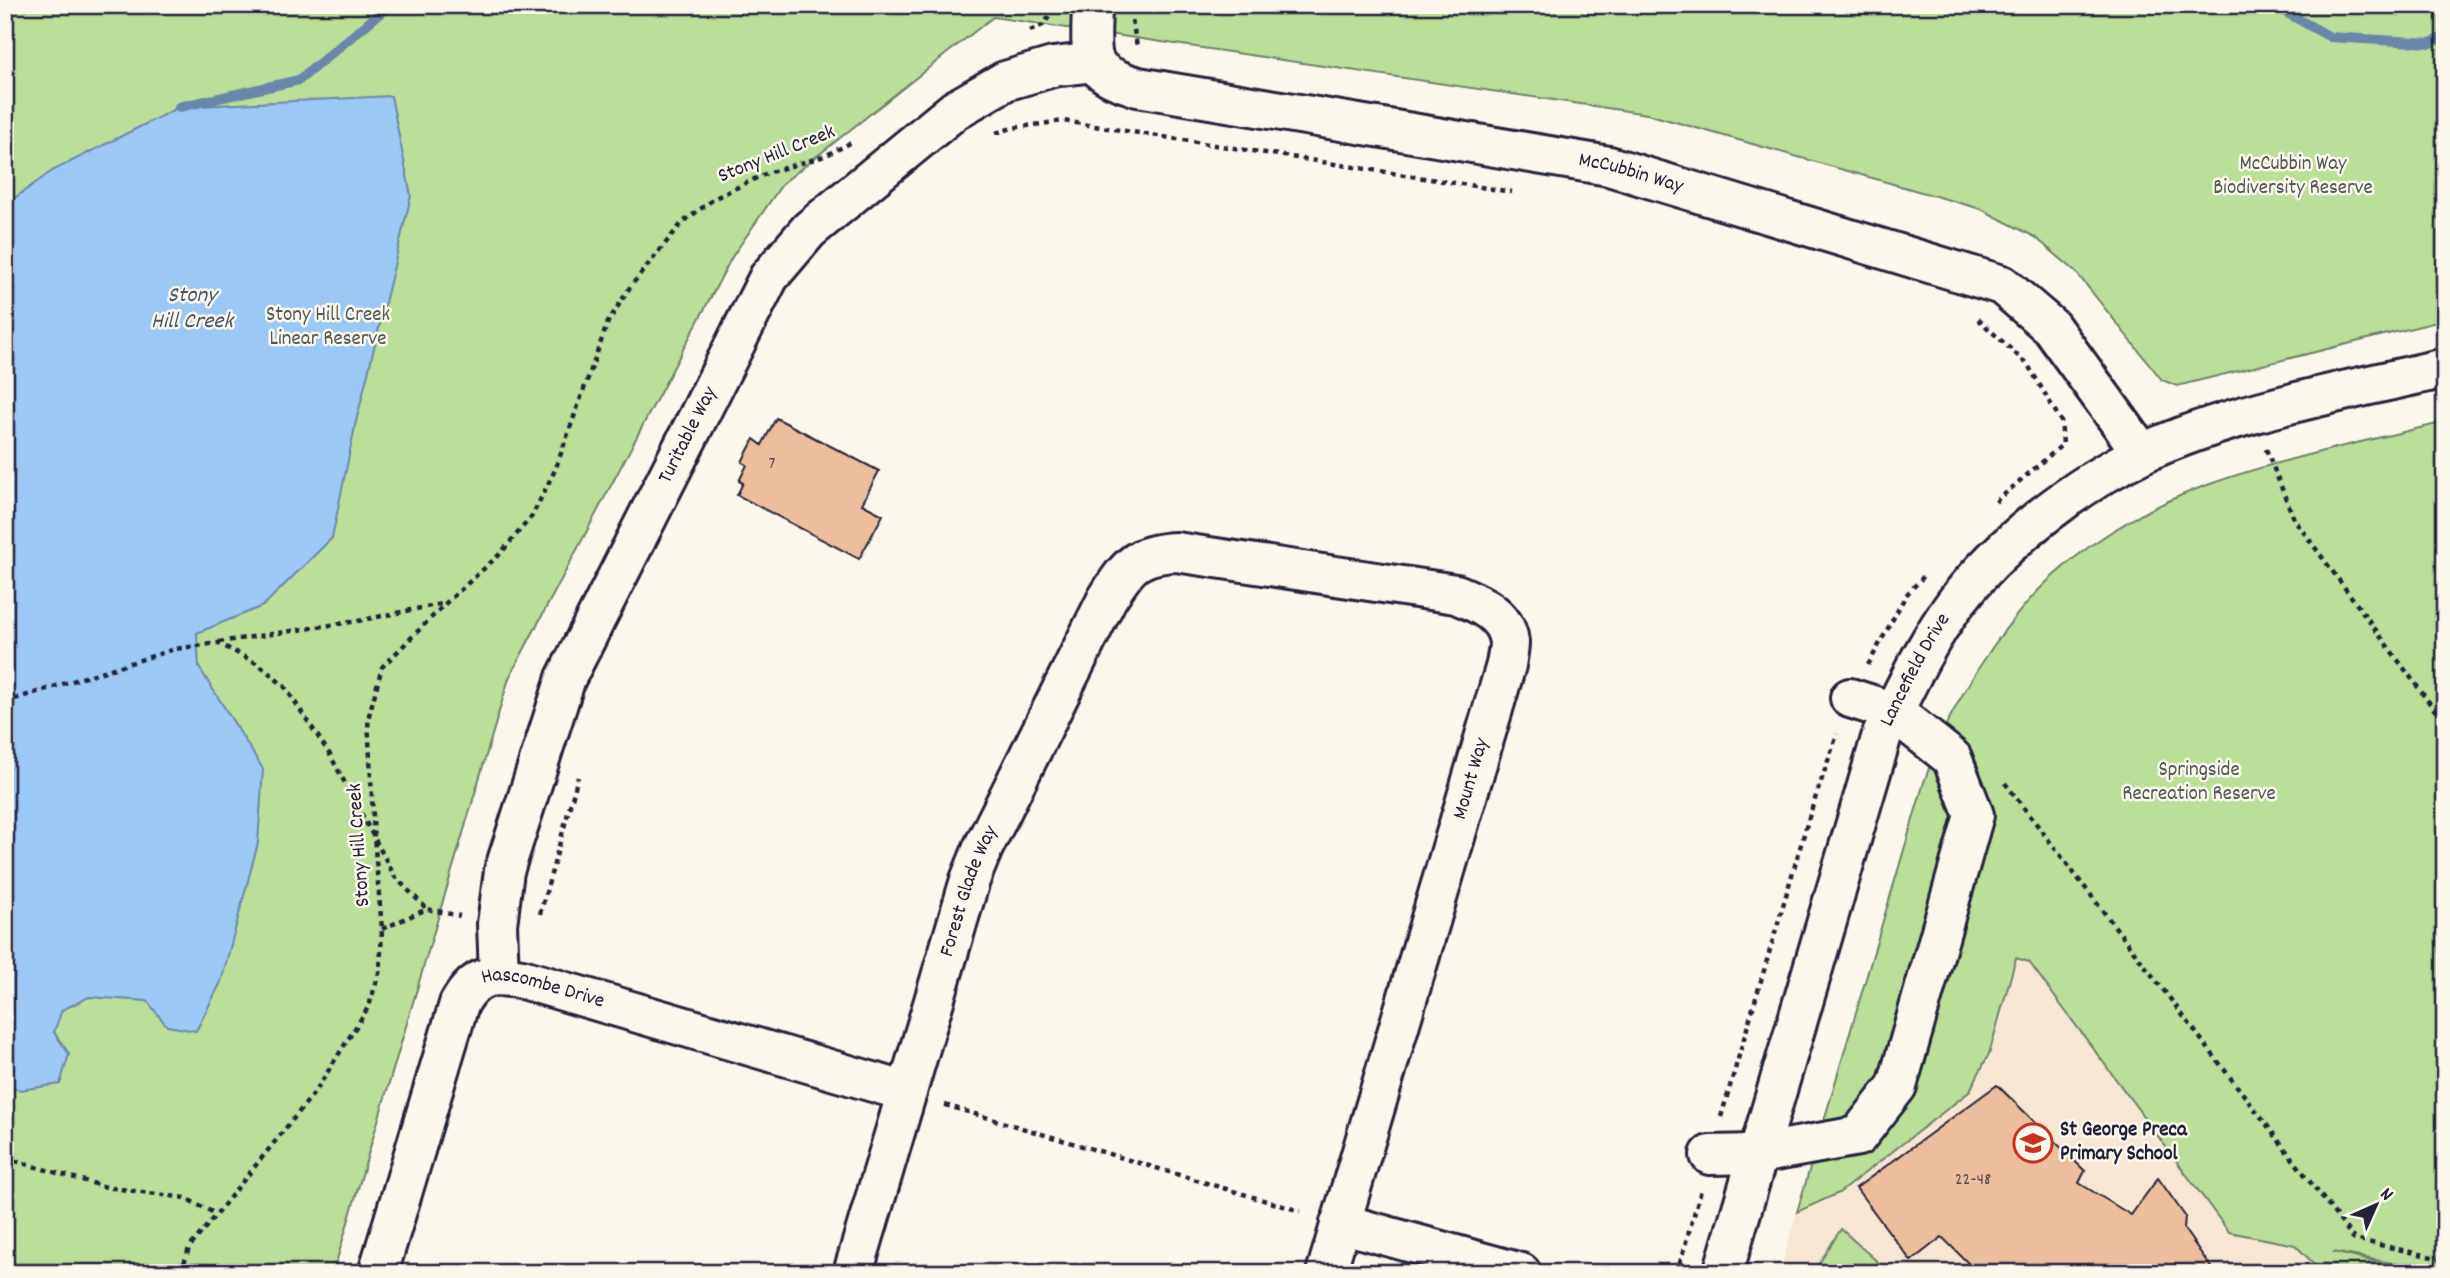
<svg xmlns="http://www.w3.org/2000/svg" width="2450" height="1278" viewBox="0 0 2450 1278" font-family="Dekko,sans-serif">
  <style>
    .built { fill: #f7e6d4 }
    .green { fill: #bbde98; stroke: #6e806a; stroke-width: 2 }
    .water { fill: #9bc8f5; stroke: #6b86ab; stroke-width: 2 }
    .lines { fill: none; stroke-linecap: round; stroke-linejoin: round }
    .stream { stroke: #6b86ab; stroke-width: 10 }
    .building { fill: #edbe9d; stroke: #22223b; stroke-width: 2 }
    .minor-casing { stroke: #22223b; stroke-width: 44 }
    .path { stroke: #22223b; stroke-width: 4.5; stroke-dasharray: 5 5; stroke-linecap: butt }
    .minor { stroke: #fbf7ec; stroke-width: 38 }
    .labels { text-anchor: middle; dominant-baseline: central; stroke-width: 5; stroke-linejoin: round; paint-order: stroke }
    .number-label { font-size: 18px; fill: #554954 }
    .street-label { font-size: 21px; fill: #22223b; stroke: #fbf7ec }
    .park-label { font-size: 21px; fill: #505a57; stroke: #fbf7ec }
    .poi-label { font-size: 21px; font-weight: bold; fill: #22223b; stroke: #fbf7ec; text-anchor: start }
    .water-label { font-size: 23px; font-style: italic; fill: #465473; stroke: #fbf7ec }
  </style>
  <rect width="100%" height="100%" fill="#fbf7ec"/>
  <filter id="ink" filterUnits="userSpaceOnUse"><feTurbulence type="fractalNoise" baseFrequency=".0143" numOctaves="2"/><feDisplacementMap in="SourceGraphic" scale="14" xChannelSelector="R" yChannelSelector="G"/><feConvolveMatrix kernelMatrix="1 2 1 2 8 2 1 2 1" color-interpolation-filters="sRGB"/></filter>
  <g filter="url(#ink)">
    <!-- built -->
    <path class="built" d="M2016,957L2029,961L2229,1232L2439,1273H1779L1797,1212L1839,1193L1969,1092L1989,1054Z"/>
    <!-- green -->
    <path class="green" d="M5,5H2445V320L2177,386L2162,380L2075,271L2035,237L1981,209L1647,114L993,17L783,183L732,257L509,678L333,1273H5Z
      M2445,422V1273L2333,1252L2421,1273H2323L2295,1245L2229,1232L2029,962L2016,958L1989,1054L1969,1092L1839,1193L1797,1212L1924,782C1931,764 1937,745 1945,727C1970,677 2011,614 2053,576C2098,535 2155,503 2213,483C2288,457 2368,441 2445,422Z
      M1841,1229L1890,1273H1813Z"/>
    <!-- water -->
    <path class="water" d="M391,96L411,196L355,426L332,538L263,606L197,633L199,667L263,769L258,843L221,982L196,1031L167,1026L147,1001L89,997L62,1010L54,1032L69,1054L60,1084L20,1090L5,1086V205L52,171L179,107Z"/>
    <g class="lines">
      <!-- stream -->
      <path class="stream" d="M2273,5L2330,37L2431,43L2445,36
        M179,107L299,80L390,5"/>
    </g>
    <!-- building -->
    <path class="building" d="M776,418L879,471L862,504L883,515L859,559L737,495L743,483L739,481L747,465L742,462L754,439L762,445Z
      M1997,1085L2085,1171L2079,1183L2131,1215L2158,1178L2185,1216L2184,1229L2215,1273H1978L1942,1237L1911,1261L1856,1188Z"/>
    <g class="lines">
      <!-- minor casing -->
      <g class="minor-casing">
        <g id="minor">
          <path id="s1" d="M1092,5C1092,18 1089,51 1095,62C1102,77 1124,82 1138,87L1609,166L2002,285L2051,327L2142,453"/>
          <path id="s2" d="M499,975L497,924L504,871L566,678L769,277L809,230L955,110L1005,81L1053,67L1095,62"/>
          <path d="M1710,1155L1758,1154L1858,1136L1897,1086L1974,815L1952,758L1894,712L1850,698"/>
          <path d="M1340,1223L1521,1273"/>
          <path id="s3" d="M378,1273L459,1004C475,975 491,973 522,979L907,1092"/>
          <path id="s4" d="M853,1273L970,880L983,848L1107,599C1128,566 1135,554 1176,552L1456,594C1478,603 1506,614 1509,642C1509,649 1507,658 1506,665L1326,1273"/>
          <path id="s5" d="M1723,1273L1882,735C1905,689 1926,642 1957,601C2002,542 2076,485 2143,453C2233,411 2348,391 2445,368"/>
        </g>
      </g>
      <!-- path -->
      <path class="path" d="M1132,20L1137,46
        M1030,31L1043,25L1052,13
        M996,133L1012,128L1063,121L1512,192
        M1978,319L2028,365L2061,421L2063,444L1993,504
        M2266,449L2294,519L2445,724
        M219,642L358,621L445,603
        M1868,665L1906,595L1924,576
        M5,702L175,649L218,643L260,665L285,687L329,753L395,877L427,909
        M2005,783L2354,1239L2445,1260
        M540,914L578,777
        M382,929L427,909L460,916
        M945,1105L1300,1211
        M1721,1117L1809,817L1837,734
        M5,1158L106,1187L185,1198L216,1214
        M181,1273L189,1248L315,1092L369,1006L380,970L382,929L374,837L368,719L382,667L446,603L500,554L532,516L555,470L608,322L630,287L682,223L715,198L767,173L825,156L852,142
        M1677,1273L1701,1190"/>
      <!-- minor -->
      <use href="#minor" class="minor"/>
    </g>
  </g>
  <!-- icons -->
  <defs>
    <g id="school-ring" transform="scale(2.0125)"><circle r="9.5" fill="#fbf7ec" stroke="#c8321e" stroke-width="1.5"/><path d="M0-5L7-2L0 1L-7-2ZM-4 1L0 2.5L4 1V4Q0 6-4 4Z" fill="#c8321e"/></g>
  </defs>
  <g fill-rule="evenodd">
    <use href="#school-ring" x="2033" y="1143"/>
  </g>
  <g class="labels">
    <!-- number labels -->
    <g class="number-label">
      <text x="772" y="464">7</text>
      <text x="1973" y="1180">22-48</text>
    </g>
    <!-- street labels -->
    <g class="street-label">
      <text transform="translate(777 155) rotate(-22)">Stony Hill Creek</text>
      <text stroke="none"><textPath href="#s1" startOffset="609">McCubbin Way</textPath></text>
      <text stroke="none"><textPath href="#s2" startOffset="579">Turitable Way</textPath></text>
      <text stroke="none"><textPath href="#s5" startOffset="634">Lancefield Drive</textPath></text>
      <text transform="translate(1472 779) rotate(-74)">Mount Way</text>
      <text transform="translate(360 845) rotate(-94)">Stony Hill Creek</text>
      <text stroke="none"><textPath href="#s4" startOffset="399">Forest Glade Way</textPath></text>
      <text stroke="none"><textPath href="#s3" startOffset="378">Hascombe Drive</textPath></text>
    </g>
    <!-- park labels -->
    <g class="park-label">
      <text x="2293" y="165">McCubbin Way<tspan x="2293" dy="24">Biodiversity Reserve</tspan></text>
      <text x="328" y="316">Stony Hill Creek<tspan x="328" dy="24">Linear Reserve</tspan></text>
      <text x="2199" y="771">Springside<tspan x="2199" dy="24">Recreation Reserve</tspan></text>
    </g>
    <!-- poi labels -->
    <g class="poi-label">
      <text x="2060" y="1131">St George Preca<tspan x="2060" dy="24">Primary School</tspan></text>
    </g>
    <!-- water labels -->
    <g class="water-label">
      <text x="192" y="296">Stony<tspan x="192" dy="26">Hill Creek</tspan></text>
    </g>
  </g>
  <!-- margin -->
  <rect width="2450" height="1278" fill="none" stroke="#fbf7ec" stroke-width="28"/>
  <rect x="14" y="14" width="2422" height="1250" fill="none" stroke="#22223b" stroke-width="2.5" filter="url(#ink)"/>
  <!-- north arrow -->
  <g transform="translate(2376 1205) rotate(45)" stroke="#fbf7ec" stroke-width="5" paint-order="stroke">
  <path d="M0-5L12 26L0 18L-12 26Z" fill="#22223b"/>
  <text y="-10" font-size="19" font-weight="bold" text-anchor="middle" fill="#22223b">N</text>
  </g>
</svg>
